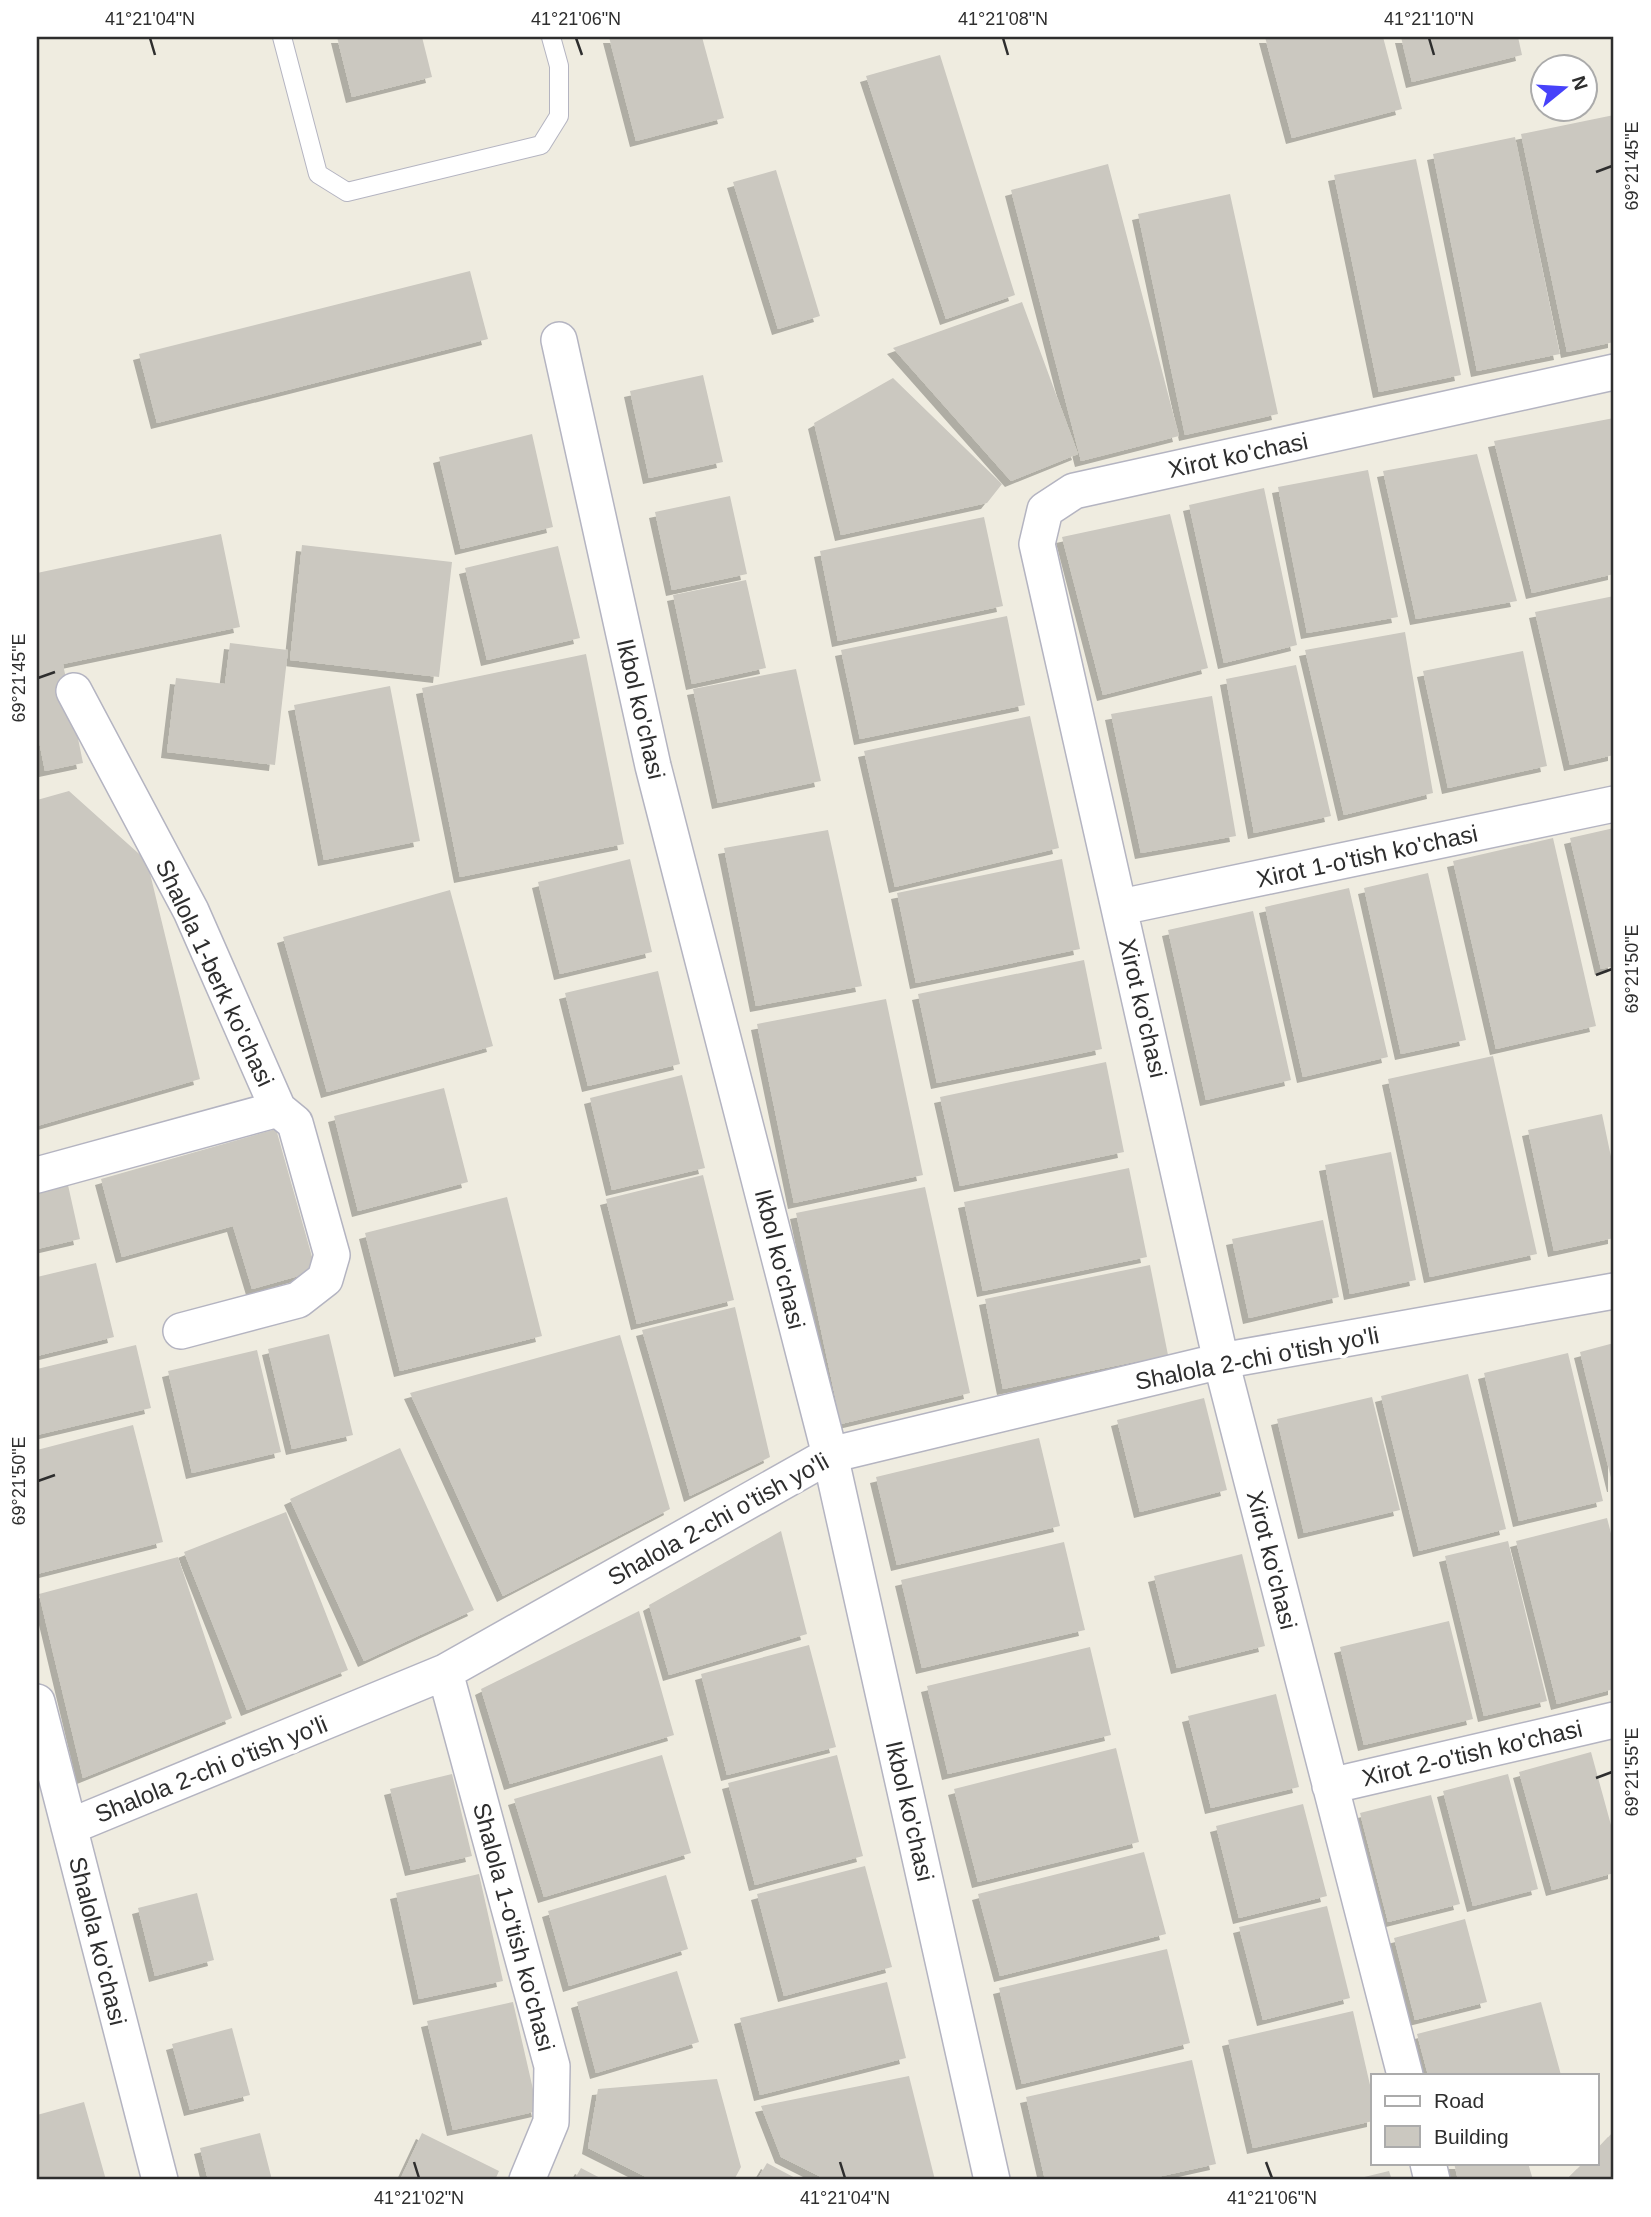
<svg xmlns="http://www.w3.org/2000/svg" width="1651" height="2217" viewBox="0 0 1651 2217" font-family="Helvetica,sans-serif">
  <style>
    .building { fill: #cbc8c0; filter: url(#shadow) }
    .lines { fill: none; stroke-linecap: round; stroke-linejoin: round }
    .service-casing { stroke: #b4b4c1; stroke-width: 20 }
    .minor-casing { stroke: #b4b4c1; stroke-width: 38 }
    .service { stroke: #fff; stroke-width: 18 }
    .minor { stroke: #fff; stroke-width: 35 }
    .ticks { fill: none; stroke: #2e2e2e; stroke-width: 2.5 }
    .labels { text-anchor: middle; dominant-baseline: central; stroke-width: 7; stroke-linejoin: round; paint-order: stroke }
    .street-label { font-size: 24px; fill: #2e2e2e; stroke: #fff }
    .neatline { fill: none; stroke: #2e2e2e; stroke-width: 2.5 }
    .ticks-label { font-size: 18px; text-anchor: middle; fill: #2e2e2e }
  </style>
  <defs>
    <filter id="shadow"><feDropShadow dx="-6" dy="6" stdDeviation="0" flood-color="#0004"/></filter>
  </defs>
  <rect width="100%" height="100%" fill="#efece0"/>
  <!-- building -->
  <path class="building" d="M337,37H422L432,77L352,97Z
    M609,37H702L724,118L636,141Z
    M1265,37H1383L1402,109L1292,138Z
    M1401,37H1518L1522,55L1412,82Z
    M940,55L1015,295L946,319L866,76Z
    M1614,115V342L1567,352L1521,134Z
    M1515,137L1560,354L1477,371L1433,154Z
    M1416,159L1461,375L1379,392L1334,175Z
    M1108,164L1179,436L1081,461L1011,190Z
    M776,170L820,316L778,329L733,182Z
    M1230,194L1278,414L1185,435L1138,214Z
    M470,271L488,339L157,423L139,354Z
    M1022,302L1078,454L1011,481L893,348Z
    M703,375L723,462L649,478L630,391Z
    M893,378L1002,484L987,503L841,535L814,423Z
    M1614,418V574L1532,593L1494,441Z
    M532,434L553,527L461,549L439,457Z
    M1477,454L1517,601L1416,619L1383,471Z
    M1368,470L1398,617L1307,633L1278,487Z
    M1264,488L1297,645L1224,663L1189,505Z
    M730,496L747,574L672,590L655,512Z
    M1170,514L1208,668L1103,695L1062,537Z
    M984,517L1003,606L838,641L820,551Z
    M221,534L240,627L63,664L83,763L45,771L37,731V573Z
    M302,545L452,562L439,677L290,660Z
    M558,546L580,638L487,660L465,568Z
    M746,580L766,668L692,684L673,595Z
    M1614,596V755L1570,765L1535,612Z
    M1007,616L1025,705L860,739L841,650Z
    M1405,632L1433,793L1344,815L1305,650Z
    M230,643L288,650L275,765L167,752L176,678L225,684Z
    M1523,651L1547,766L1448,788L1423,671Z
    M586,654L624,844L460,877L422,688Z
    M1296,665L1331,816L1254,833L1226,679Z
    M796,669L821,781L718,803L693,689Z
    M390,686L420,841L324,860L294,705Z
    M1212,696L1236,836L1141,853L1111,714Z
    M1030,716L1059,848L895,887L864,751Z
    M69,791L147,861L200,1079L37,1126V800Z
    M1614,828V966L1601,969L1570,838Z
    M828,830L862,986L756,1006L724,848Z
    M1553,838L1596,1026L1496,1049L1453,861Z
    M630,859L652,952L560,974L538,882Z
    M1062,859L1080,949L916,983L897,893Z
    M1428,873L1466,1040L1401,1054L1364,888Z
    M1349,888L1388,1057L1303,1077L1265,907Z
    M450,890L493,1046L327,1092L283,937Z
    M1253,911L1291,1080L1206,1100L1168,930Z
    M1084,960L1102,1049L937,1083L918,994Z
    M658,971L680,1064L588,1086L565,993Z
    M886,999L923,1175L794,1203L757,1024Z
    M1493,1056L1537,1254L1430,1277L1388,1079Z
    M1106,1062L1124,1152L960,1186L940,1097Z
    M682,1075L705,1168L612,1190L590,1098Z
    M444,1088L468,1182L358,1211L334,1116Z
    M1602,1114L1614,1171V1238L1554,1251L1528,1130Z
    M276,1129L316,1271L252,1289L233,1226L122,1257L101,1179Z
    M1391,1152L1416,1280L1350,1294L1325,1165Z
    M1129,1168L1147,1257L983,1291L964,1202Z
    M703,1175L734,1300L637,1324L606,1199Z
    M68,1185L80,1239L37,1249V1192Z
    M925,1187L970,1393L841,1424L796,1213Z
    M507,1197L542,1336L400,1371L365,1233Z
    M1323,1220L1339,1297L1249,1318L1232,1239Z
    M96,1263L114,1337L37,1356V1277Z
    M1150,1265L1168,1355L1003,1389L985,1299Z
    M735,1307L770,1457L690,1496L642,1330Z
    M329,1334L353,1435L292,1449L268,1349Z
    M620,1335L670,1509L503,1596L410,1393Z
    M1614,1343V1486H1613L1580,1352Z
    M136,1345L151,1408L37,1435V1369Z
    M257,1350L281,1452L192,1473L168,1371Z
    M1568,1353L1603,1501L1519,1521L1484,1373Z
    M1468,1374L1506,1529L1419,1551L1381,1396Z
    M1372,1397L1400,1510L1304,1533L1277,1419Z
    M1204,1398L1227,1490L1140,1512L1117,1420Z
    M133,1425L163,1542L37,1574V1450Z
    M1039,1438L1060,1526L897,1565L876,1477Z
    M400,1448L474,1610L364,1661L290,1499Z
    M286,1512L348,1670L247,1710L184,1552Z
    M1607,1518L1614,1545V1689L1557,1704L1516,1541Z
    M781,1531L807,1634L669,1675L649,1605Z
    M1508,1541L1547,1701L1484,1716L1445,1556Z
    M1064,1542L1085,1630L922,1668L901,1580Z
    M1242,1554L1265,1646L1177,1668L1154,1576Z
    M178,1557L232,1718L83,1778L39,1594Z
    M639,1611L674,1735L510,1784L481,1689Z
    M1449,1621L1473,1719L1364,1745L1340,1647Z
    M809,1645L836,1747L727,1775L701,1674Z
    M1090,1647L1111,1735L948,1774L927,1686Z
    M1276,1694L1299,1787L1211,1808L1188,1716Z
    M1116,1748L1139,1842L978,1882L954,1789Z
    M1591,1752L1614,1836V1873L1552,1890L1519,1772Z
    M662,1755L691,1853L544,1897L514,1799Z
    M837,1755L863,1856L755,1885L728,1783Z
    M452,1774L472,1856L411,1870L390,1789Z
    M1508,1774L1538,1889L1473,1906L1443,1791Z
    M1431,1795L1460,1904L1388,1922L1360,1813Z
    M1303,1804L1327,1896L1239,1918L1216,1826Z
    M1144,1852L1166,1934L1000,1976L978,1894Z
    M865,1866L892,1967L784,1996L757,1894Z
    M479,1874L503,1981L419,1999L396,1893Z
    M666,1875L688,1949L569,1986L548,1911Z
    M197,1893L214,1960L155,1976L138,1908Z
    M1327,1906L1350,1998L1263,2020L1239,1927Z
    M1465,1919L1487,2002L1415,2020L1394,1938Z
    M1167,1949L1190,2043L1022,2084L999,1988Z
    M677,1971L699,2042L596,2073L577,2002Z
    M887,1982L906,2058L760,2095L740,2018Z
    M513,2002L538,2111L453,2130L427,2021Z
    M1541,2002L1561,2075H1428L1417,2034Z
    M1353,2011L1373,2098V2121L1253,2148L1228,2040Z
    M232,2028L250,2095L190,2110L172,2044Z
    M1192,2060L1216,2164L1144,2180H1045L1026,2097Z
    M909,2076L935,2180H827L781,2157L761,2106Z
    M717,2079L741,2167L734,2180H652L588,2148L598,2089Z
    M84,2102L106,2180H37V2115Z
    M1614,2131V2180H1566L1583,2163H1597V2149Z
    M260,2133L272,2180H208L200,2148Z
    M422,2133L499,2171L495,2180H400Z
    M767,2163L799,2180H757Z
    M1454,2163H1528L1533,2180H1458Z
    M581,2168L604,2180H574Z
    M1389,2171L1392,2180H1356V2179Z"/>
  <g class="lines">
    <!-- service casing -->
    <g class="service-casing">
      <path id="service" d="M282,37L318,174L347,192L541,145L559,116V66L551,37"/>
    </g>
    <!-- minor casing -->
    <g class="minor-casing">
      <path id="minor" d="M559,340L653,766L830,1455L992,2180
        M1121,907L1614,804
        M37,1175L278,1109L191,911L74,691
        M181,1331L298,1300L325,1279L332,1255L295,1123L278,1109
        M445,1672L552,2066L551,2122L527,2180
        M37,1702L160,2180
        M1330,1786L1614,1720
        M69,1827L445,1672L830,1455L1221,1361L1614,1291
        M1405,2075L1221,1361L1037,544L1045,510L1074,491L1614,372
        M1428,2163L1432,2180"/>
    </g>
    <!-- service -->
    <use href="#service" class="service"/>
    <!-- minor -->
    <use href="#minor" class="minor"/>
  </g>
  <!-- ticks -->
  <path class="ticks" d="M150,38L155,55M576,38L582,55M1003,38L1008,55M1429,38L1434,55M1596,172L1612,166M38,678L55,672M1596,975L1612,969M38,1481L55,1475M1596,1778L1612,1772M414,2162L419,2178M840,2162L845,2178M1266,2162L1272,2178"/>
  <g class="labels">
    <!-- street labels -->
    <g class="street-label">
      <text transform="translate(1238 455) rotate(-12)">Xirot ko'chasi</text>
      <text transform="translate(641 709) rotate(77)">Ikbol ko'chasi</text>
      <text transform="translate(1367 856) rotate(-12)">Xirot 1-o'tish ko'chasi</text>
      <text transform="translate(215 973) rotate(65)">Shalola 1-berk ko'chasi</text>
      <text transform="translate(1143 1008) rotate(77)">Xirot ko'chasi</text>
      <text transform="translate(780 1259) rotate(76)">Ikbol ko'chasi</text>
      <text transform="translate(1257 1358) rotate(-11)">Shalola 2-chi o'tish yo'li</text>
      <text transform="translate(718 1519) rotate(-29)">Shalola 2-chi o'tish yo'li</text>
      <text transform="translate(1272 1560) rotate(76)">Xirot ko'chasi</text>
      <text transform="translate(1472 1753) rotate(-13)">Xirot 2-o'tish ko'chasi</text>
      <text transform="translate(211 1769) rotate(-22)">Shalola 2-chi o'tish yo'li</text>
      <text transform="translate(910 1811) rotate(77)">Ikbol ko'chasi</text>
      <text transform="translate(514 1927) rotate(75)">Shalola 1-o'tish ko'chasi</text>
      <text transform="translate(98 1941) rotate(76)">Shalola ko'chasi</text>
    </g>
  </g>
  <!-- border -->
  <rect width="1651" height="2217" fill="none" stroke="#ffffff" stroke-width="77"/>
  <!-- legend -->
  <rect x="1371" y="2074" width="228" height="91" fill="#ffffff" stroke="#ababab" stroke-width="2"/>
  <rect x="1385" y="2096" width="35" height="10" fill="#ffffff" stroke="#ababab" stroke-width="2"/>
  <text x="1434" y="2108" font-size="21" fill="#2e2e2e">Road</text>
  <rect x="1385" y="2126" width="35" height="21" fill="#cbc8c0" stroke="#ababab" stroke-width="2"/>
  <text x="1434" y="2144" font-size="21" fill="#2e2e2e">Building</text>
  <!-- north arrow -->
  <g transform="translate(1564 88) rotate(72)"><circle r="33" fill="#ffffff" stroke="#ababab" stroke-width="2"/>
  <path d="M0-5L12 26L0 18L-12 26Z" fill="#4742fa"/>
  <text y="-10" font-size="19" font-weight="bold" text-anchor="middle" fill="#2e2e2e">N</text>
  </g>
  <rect x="38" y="38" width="1574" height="2140" class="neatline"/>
  <g class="ticks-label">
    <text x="150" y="25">41°21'04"N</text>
    <text x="576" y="25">41°21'06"N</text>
    <text x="1003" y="25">41°21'08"N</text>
    <text x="1429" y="25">41°21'10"N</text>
    <text transform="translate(1632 166) rotate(-90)" y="6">69°21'45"E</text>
    <text transform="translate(19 678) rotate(-90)" y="6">69°21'45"E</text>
    <text transform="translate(1632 969) rotate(-90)" y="6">69°21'50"E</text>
    <text transform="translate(19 1481) rotate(-90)" y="6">69°21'50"E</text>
    <text transform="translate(1632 1772) rotate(-90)" y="6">69°21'55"E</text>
    <text x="419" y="2204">41°21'02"N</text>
    <text x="845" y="2204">41°21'04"N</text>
    <text x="1272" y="2204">41°21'06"N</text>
  </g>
</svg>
